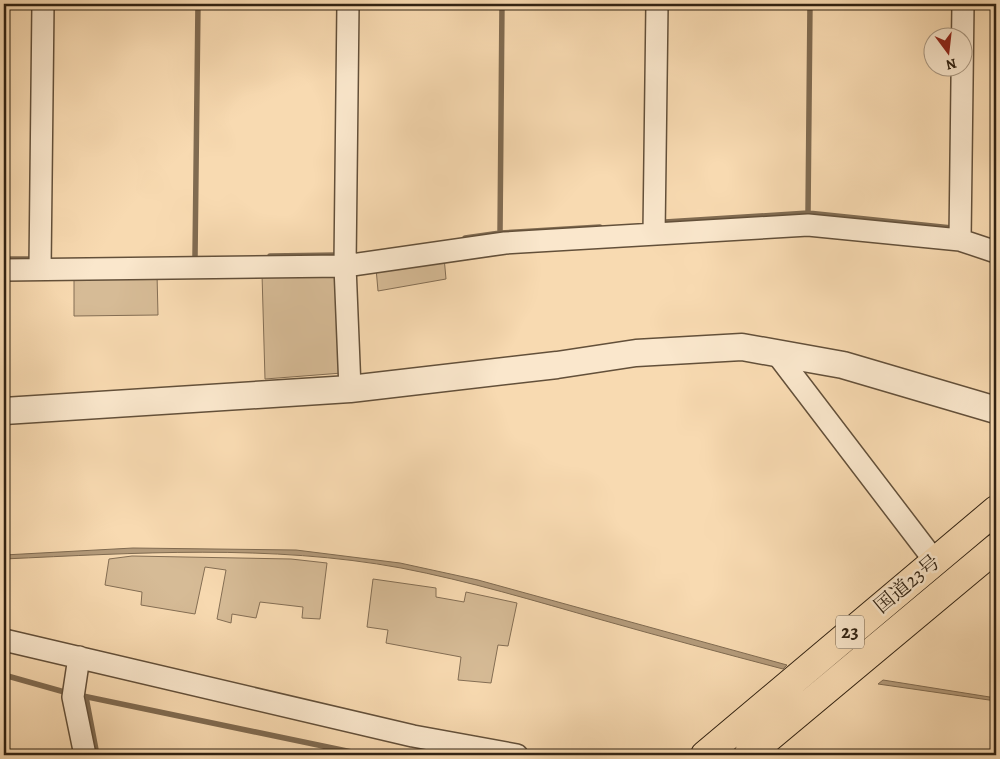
<svg xmlns="http://www.w3.org/2000/svg" width="1000" height="759" viewBox="0 0 1000 759" font-family="Alegreya,'Noto Serif JP',serif">
  <style>
    .green { fill: #d6bb96; stroke: #846e54 }
    .water { fill: #b49b7b; stroke: #806b51 }
    .lines { fill: none; stroke-linecap: round; stroke-linejoin: round }
    .stream { stroke: #806b51; stroke-width: 5.5 }
    .minor-casing { stroke: #63503a; stroke-width: 24 }
    .tertiary-casing { stroke: #63503a; stroke-width: 29 }
    .trunk-casing { stroke: #312212; stroke-width: 30 }
    .minor { stroke: #fae7cc; stroke-width: 21 }
    .tertiary { stroke: #fae7cc; stroke-width: 26 }
    .trunk { stroke: #f8dab1; stroke-width: 28 }
    .labels { text-anchor: middle; dominant-baseline: central; stroke-width: 5; stroke-linejoin: round; paint-order: stroke }
    .shield { fill: #fae7cc; stroke: #6d5d4a; stroke-width: 1 }
    .shield-label { font-size: 19px; font-weight: bold; fill: #312212 }
    .street-label { font-size: 20px; fill: #312212; stroke: #fae7cc }
  </style>
  <rect width="100%" height="100%" fill="#f8dab1"/>
  <filter id="stains"><feTurbulence type="fractalNoise" baseFrequency=".004" numOctaves="4"/><feColorMatrix values="0 0 0 0 .2 0 0 0 0 .09 0 0 0 0 .02 0 0 0 .5 -.17"/></filter>
  <radialGradient id="worn" r=".72"><stop offset=".6" stop-color="#630" stop-opacity="0"/><stop offset="1" stop-color="#630" stop-opacity=".3"/></radialGradient>
  <!-- green -->
  <path class="green" d="M444,257L446,279L378,291L376,268Z
    M338,271L342,373L265,379L262,274Z
    M157,274L158,315L74,316V275Z
    M132,556L291,559L327,563L320,619L302,618L303,607L260,602L256,618L232,614L231,623L217,619L226,570L205,567L195,614L141,605L142,592L105,585L109,559Z
    M373,579L436,588V597L464,602L466,592L517,603L508,646L498,645L491,683L458,680L461,657L386,643L388,630L367,627Z"/>
  <!-- water -->
  <path class="water" d="M133,548L296,550L400,563L478,580L787,665L783,669C722,653 662,637 602,620C535,601 469,581 401,568C271,544 135,553 4,559V555Z
    M883,680L996,698V701L878,684Z"/>
  <g class="lines">
    <!-- stream -->
    <path class="stream" d="M808,213L810,4
      M665,222L808,213L952,228
      M500,233L502,4
      M465,238L500,233L600,227
      M270,256L337,255
      M195,257L198,4
      M4,259H31
      M4,675L68,693
      M83,696L366,755
      M86,697L97,755"/>
    <!-- minor casing -->
    <g class="minor-casing">
      <path id="minor" d="M348,4L345,266L350,389
        M654,234L657,4
        M960,240L963,4
        M40,269L43,4
        M4,270L345,266L505,243L808,225L960,240L996,252
        M776,353L934,560
        M4,640L413,736L517,755
        M79,657L73,697L85,755"/>
    </g>
    <!-- tertiary casing -->
    <g class="tertiary-casing">
      <path id="tertiary" d="M4,411L350,389L557,365L636,353L742,347L843,365L996,410"/>
    </g>
    <!-- trunk casing -->
    <g class="trunk-casing">
      <path id="trunk" d="M705,755L996,510
        M748,755L996,548"/>
    </g>
    <!-- minor -->
    <use href="#minor" class="minor"/>
    <!-- tertiary -->
    <use href="#tertiary" class="tertiary"/>
    <!-- trunk -->
    <use href="#trunk" class="trunk"/>
  </g>
  <g class="labels">
    <!-- shield labels -->
    <rect class="shield" x="836" y="615.5" width="28" height="33" rx="4"/>
    <g class="shield-label">
      <text x="850" y="632">23</text>
    </g>
    <!-- street labels -->
    <g class="street-label">
      <text transform="translate(907 584) rotate(-40)">国道23号</text>
    </g>
  </g>
  <!-- margin -->
  <rect width="1000" height="759" fill="none" stroke="#f8dab1" stroke-width="20"/>
  <rect x="5" y="5" width="990" height="749" fill="none" stroke="#312212" stroke-width="2.5"/>
  <rect x="10" y="10" width="980" height="739" fill="none" stroke="#312212"/>
  <!-- north arrow -->
  <g transform="translate(948 52) rotate(165)"><circle r="24" fill="#fae7cc" stroke="#aa9882"/>
  <path d="M0-4L9 19L0 12L-9 19Z" fill="#8f2418"/>
  <text y="-8" font-size="14" font-weight="bold" text-anchor="middle" fill="#312212">N</text>
  </g>
  <rect width="100%" height="100%" filter="url(#stains)"/>
  <rect width="100%" height="100%" fill="url(#worn)"/>
</svg>
